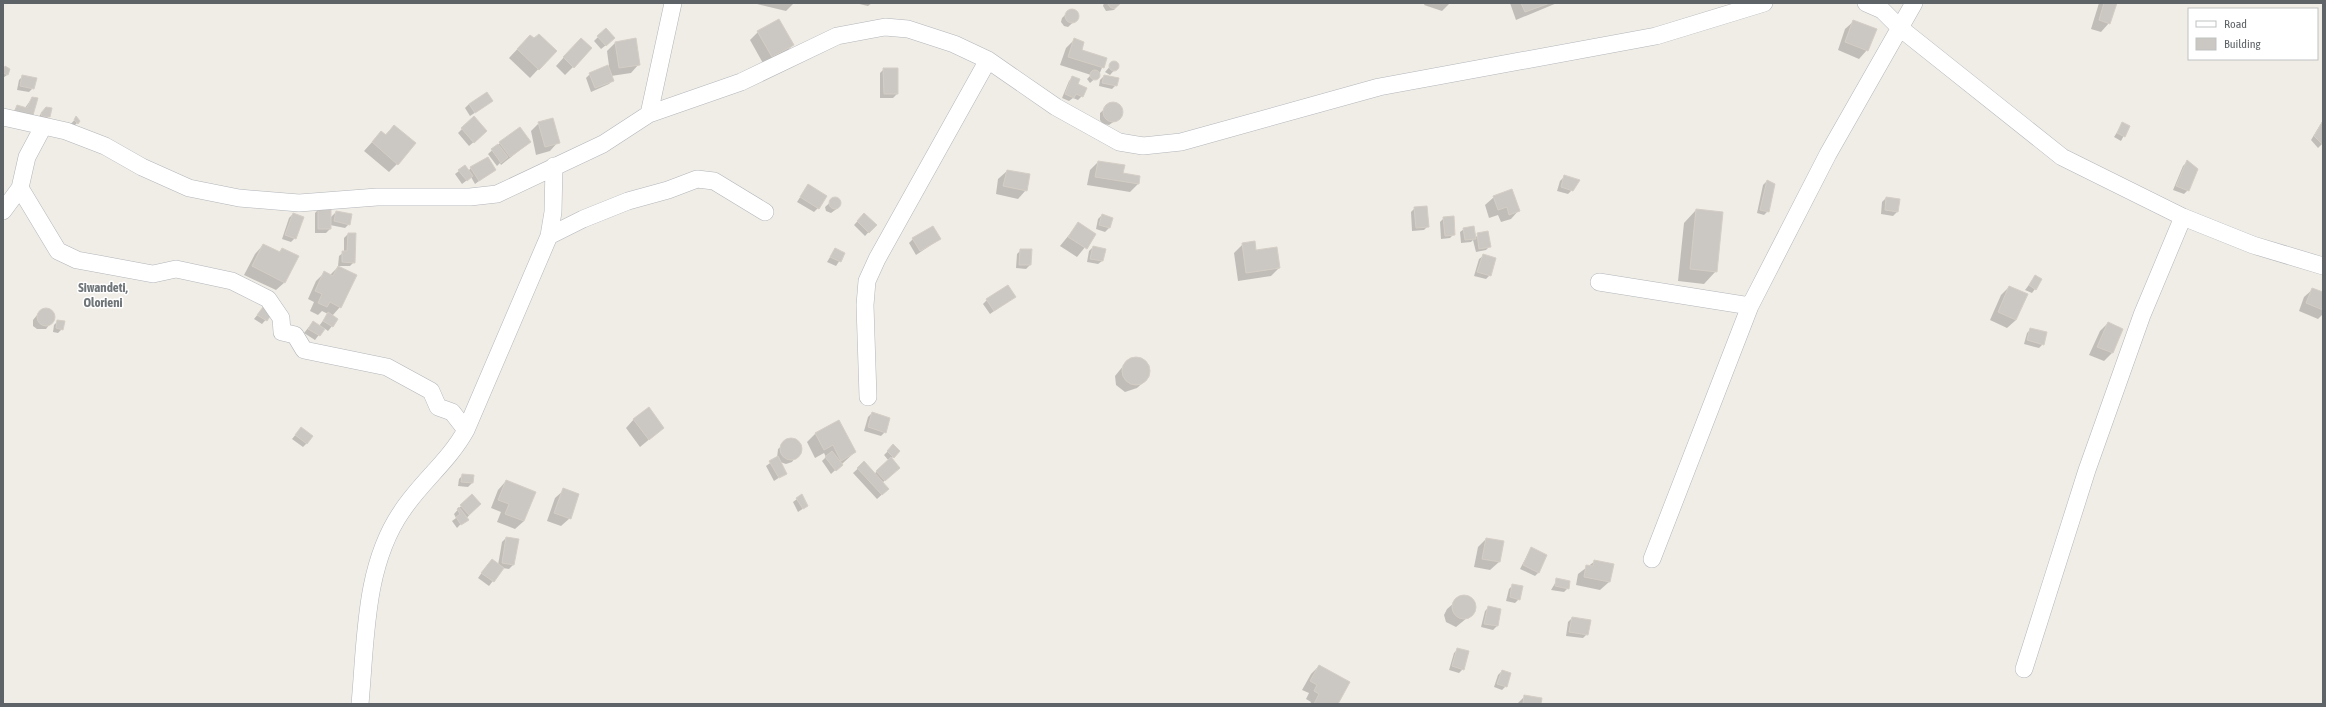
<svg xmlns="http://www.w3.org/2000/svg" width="2326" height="707" viewBox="0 0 2326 707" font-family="'Asap Condensed',sans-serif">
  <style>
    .shadow { fill: #0003 }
    .building { fill: #cbc8c3; stroke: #d5cec5 }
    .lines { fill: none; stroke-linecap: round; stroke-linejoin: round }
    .street-casing { stroke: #b2b5b9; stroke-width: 18 }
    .street { stroke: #fff; stroke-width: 17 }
    .labels { text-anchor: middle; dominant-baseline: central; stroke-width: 3; stroke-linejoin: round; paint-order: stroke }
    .neighbourhood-label { font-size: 13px; font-weight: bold; fill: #6f7579; stroke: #fff }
  </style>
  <rect width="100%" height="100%" fill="#f0ede7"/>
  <!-- shadow -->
  <path class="shadow" d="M753,3H794L786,11Z
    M855,3H872L868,6Z
    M1104,3H1120L1114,10L1106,11L1103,6Z
    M1425,3H1450L1442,11L1424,5Z
    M1510,3H1557L1516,20Z
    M2099,3H2116L2109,23L2101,32L2091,29Z
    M1071,9L1075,10L1078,14V18L1068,27L1064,26L1061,22L1062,18Z
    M1854,21L1867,50L1859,59L1838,50L1845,29Z
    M758,32L793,45L785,53L764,65L750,40Z
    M598,37L610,42L601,49L594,41Z
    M635,39L639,64L631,73L611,76L613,80L609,84L591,92L586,78L590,74L609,66L607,51L615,43Z
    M1074,40L1081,50L1106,58L1099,75L1090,83L1087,79L1091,75L1060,65L1066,48Z
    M522,44L555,51L530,78L509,58Z
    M573,47V67L565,75L556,66Z
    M1113,63L1118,66L1110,75L1105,72Z
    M5,67L7,75L3,78V69Z
    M884,69L897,94L893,98H880V73Z
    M23,76L33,88L29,92L17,90L19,80Z
    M1104,76L1116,85L1112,89L1099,86L1100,80Z
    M1073,77L1082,96L1078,100L1073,98L1069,101L1062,98L1069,81Z
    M32,98L30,121L10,119L17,106L25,108Z
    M1111,103L1119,105L1121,110L1119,118L1109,125L1103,124L1100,120V113Z
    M469,104H488L470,116L465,108Z
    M42,112L49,116L45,120L38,118Z
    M76,118L79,121L73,127L70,125Z
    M2323,120V143L2318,148L2311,140Z
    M539,123L558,142L550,151L536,155L531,131Z
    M2123,123L2129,126L2121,141L2114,137Z
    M394,126L397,164L389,172L364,151L381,132L385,135Z
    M462,129L482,135L469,146L458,133Z
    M530,142L501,165L500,163L497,166L488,154L500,143Z
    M1098,162L1122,174L1139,177L1138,184L1130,192L1087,185L1090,170Z
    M2187,162L2188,190L2184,194L2173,190L2183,166Z
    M471,168L494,170L475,184L471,177L462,184L455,174L459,171H468Z
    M1007,171L1026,190L1018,199L996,194L998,179Z
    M1564,177L1572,190L1568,194L1557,191L1560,181Z
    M1767,181L1768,211L1764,215L1757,213L1763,185Z
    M808,185L818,208L814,212L797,202Z
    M1494,197L1519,210L1511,219L1501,222L1498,215L1489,218L1485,205Z
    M835,198L841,202L838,208L831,213L826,211L825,207Z
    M1886,198L1897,212L1893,216L1881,214L1882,202Z
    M1415,208L1428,226L1424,230L1412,231L1411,212Z
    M319,209L330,218L336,212L349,224L345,228L330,225V229L326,233H315V213Z
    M1696,210L1716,271L1704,284L1678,281L1684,223Z
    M293,214L295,238L291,242L282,239L289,218Z
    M864,214L875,225L865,236L854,225Z
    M1102,215L1109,228L1105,232L1096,229L1098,219Z
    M1444,218L1454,234L1450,238L1441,239L1440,222Z
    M1078,224L1095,235L1077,257L1060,246Z
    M1464,229L1475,237L1488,232L1490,246L1486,250L1476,252L1473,240L1471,242L1461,243L1460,232Z
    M348,234L354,262L350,266H338L339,256L344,252V238Z
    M913,239H940L916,255L909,243Z
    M1243,244L1255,251L1279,268L1271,276L1238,281L1234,253Z
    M263,245L278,253L282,249L285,282L276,290L244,275L255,254Z
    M1093,247L1102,261L1098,264L1087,262L1089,251Z
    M835,249L844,254L836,266L827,262Z
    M1021,250H1031L1030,265L1026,269L1016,268L1017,254Z
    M1483,256L1490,275L1486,279L1474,276L1479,259Z
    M338,267L340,307L332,316L337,320L328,331L324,328L315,340L304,333L313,322L319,326L328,314L322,311L318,315L310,311L314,302L308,299L316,281L325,272L330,275Z
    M2035,277V289L2032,293L2025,290Z
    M2009,287L2016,320L2007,328L1990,320L2001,295Z
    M2313,289L2323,293V314L2318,319L2299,311L2304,297Z
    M1014,297L990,314L983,304L987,300Z
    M263,308L271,314L262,324L254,319Z
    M42,309H48L52,312L53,320L46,329H37L33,326V320Z
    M58,321L62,329L58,333L53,332L54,325Z
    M2108,323L2122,329L2112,353L2104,361L2089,355L2100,331Z
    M2031,329L2043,344L2039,348L2024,344L2027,333Z
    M1136,358L1144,360L1149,372L1146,380L1137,388L1125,392L1116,385L1115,376L1128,360Z
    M872,413L885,432L881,436L864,431L868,417Z
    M634,419L663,428L640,447L626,428Z
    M839,422L855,452L831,474L822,461L826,457L824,453L815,458L807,442L815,434Z
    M301,428L307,443L303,447L292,439Z
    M790,439L796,441L801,449L792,462L786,464L780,462L786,473L774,481L766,466L777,458L778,449Z
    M893,446L899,451L891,459L895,472L882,483L888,489L877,499L853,473L864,463L874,474L889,461L884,455Z
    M463,475L473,476L472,483L468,487L458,486L459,479Z
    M506,481L524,521L515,529L497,522L501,512L491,508L498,490Z
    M564,490L570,518L561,526L547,521L555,498Z
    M471,495L480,504L457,528L452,521L456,518L454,514Z
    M797,499L807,506L798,512L793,502Z
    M506,538L513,565L509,569L503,568L489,586L478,578L488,564L498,565L502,542Z
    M1486,539L1503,542L1499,562L1490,570L1474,567L1478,547Z
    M1531,548L1539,572L1535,576L1520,569Z
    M1595,561L1612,565L1609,582L1600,590L1576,585L1578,574Z
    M1557,580L1568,588L1564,592L1551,590Z
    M1513,585L1519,599L1515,603L1506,601L1509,589Z
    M1462,596L1469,598L1474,607L1473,613L1456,627L1446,622L1444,615L1447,609Z
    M1489,607L1497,626L1493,630L1481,627L1485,611Z
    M1572,618L1587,634L1583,638L1566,636L1568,622Z
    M1458,649L1463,669L1459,673L1449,670L1454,653Z
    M1319,666L1337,704H1310L1311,702L1306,699L1309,693L1302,690L1311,674Z
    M1502,671L1506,686L1502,690L1494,687L1498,675Z
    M1525,696L1540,704H1517Z"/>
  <!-- building -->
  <path class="building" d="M1121,3L1114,9L1110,7L1107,3Z
    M1521,3H1550L1525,12Z
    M2104,3H2117L2110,24L2099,20Z
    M1065 16a7 7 0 1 1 14 0a7 7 0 1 1-14 0Z
    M779,19L794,45L772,57L757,31Z
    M1853,20L1877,29L1868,51L1845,42Z
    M606,28L615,38L606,46L597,36Z
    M539,34L557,51L539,70L517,49L530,35L534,38Z
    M581,38L592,48L574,68L563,57Z
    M636,38L640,65L619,68L615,42Z
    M1074,38L1084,42L1082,50L1107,58L1104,68L1068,57Z
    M1109 66a5 5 0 1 1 10 0a5 5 0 1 1-10 0Z
    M608,65L614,81L595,88L589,73Z
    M5,66L10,69L8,75L3,73Z
    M883,68H898V94H884Z
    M1090 75a5 5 0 1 1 10 0a5 5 0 1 1-10 0Z
    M22,75L37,78L34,89L20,86Z
    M1104,75L1119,78L1117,86L1102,83Z
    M1072,76L1080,79L1078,84L1087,88L1083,97L1076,94L1074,98L1065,94Z
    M487,92L493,101L475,113L469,104Z
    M32,97L38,98L31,122L13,115L17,105L27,108Z
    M1103 112a10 10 0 1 1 20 0a10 10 0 1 1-20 0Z
    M46,107L52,108L50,117H42L41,113Z
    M76,116L80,121L78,124L74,120Z
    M474,116L487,131L474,143L461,128Z
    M553,118L560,143L545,147L538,122Z
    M2323,121V145L2314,136Z
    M2122,122L2130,126L2125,137L2117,133Z
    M394,125L416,143L398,165L372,142L381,131L386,135Z
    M520,127L531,142L510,157L499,142Z
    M498,144L508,157L501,163L491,149Z
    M488,157L496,170L479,181L470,167Z
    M2187,160L2198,169L2189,191L2176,186Z
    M1098,161L1125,165L1123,173L1140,176L1139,184L1095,177Z
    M465,165L473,176L467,181L458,170Z
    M1007,170L1030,174L1027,191L1003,186Z
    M1564,175L1580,180L1573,191L1561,187Z
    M1767,180L1775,184L1769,212L1760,210Z
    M808,184L827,196L819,209L800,197Z
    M1512,189L1520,211L1509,215L1507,207L1498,210L1493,196Z
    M829 203a6 6 0 1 1 12 0a6 6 0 1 1-12 0Z
    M1886,197L1900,199L1898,212L1885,210Z
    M1427,206L1429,227L1416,228L1414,207Z
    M318,208H331V229H318Z
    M1696,209L1723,212L1717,272L1690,269Z
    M336,211L352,214L350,225L334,221Z
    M293,213L304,217L296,239L285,235Z
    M864,213L877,225L869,233L857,221Z
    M1102,214L1113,218L1110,228L1099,225Z
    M1454,216L1455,235L1445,236L1443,217Z
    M1078,222L1096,234L1087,249L1068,237Z
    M933,226L941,239L920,251L912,238Z
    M1474,226L1476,239L1465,240L1463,228Z
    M1488,231L1491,247L1479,249L1477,233Z
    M348,233H356L355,263L342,262V251H347Z
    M1255,241L1256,250L1277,247L1280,268L1246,273L1242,243Z
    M263,244L280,252L282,248L299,256L285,283L252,266Z
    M1093,246L1106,249L1103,261L1090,259Z
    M835,248L845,253L841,262L830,257Z
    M1020,249H1032L1031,265H1019Z
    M1483,254L1496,258L1491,276L1477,272Z
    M338,266L357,275L341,308L330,302L327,307L318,303L322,294L315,291L324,271L333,276Z
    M2035,275L2042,279L2036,290L2029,285Z
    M1008,285L1016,297L994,311L986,299Z
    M2009,286L2028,294L2016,320L1998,312Z
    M2312,288L2323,292V310L2306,303Z
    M263,307L272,313L267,321L257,315Z
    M37 317a9 9 0 1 1 18 0a9 9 0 1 1-18 0Z
    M328,312L338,319L333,327L323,321Z
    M57,320L65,321L63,330L56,328Z
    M313,321L325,329L320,336L308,329Z
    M2108,322L2123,329L2113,353L2097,347Z
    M2030,328L2047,332L2044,345L2027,340Z
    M1122 371a14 14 0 1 1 28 0a14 14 0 1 1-28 0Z
    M649,407L664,428L649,440L633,419Z
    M872,412L890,418L886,433L868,427Z
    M839,420L856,452L841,461L833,445L824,450L815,433Z
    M301,427L313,436L307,444L295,435Z
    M780 449a11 11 0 1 1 22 0a11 11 0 1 1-22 0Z
    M893,444L900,451L894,458L887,451Z
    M832,451L843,465L836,471L825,457Z
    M778,456L787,474L779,478L769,461Z
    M891,457L900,468L885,481L876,471Z
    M864,461L889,489L882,495L857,468Z
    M462,474L474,475L473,483L461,482Z
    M506,480L536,492L524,521L505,514L509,504L498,500Z
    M563,488L579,494L571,519L554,513Z
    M472,494L481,504L469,515L460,505Z
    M802,494L808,506L803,509L796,498Z
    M459,507L469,520L461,525L456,517L460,514L457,509Z
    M506,537L519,539L514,565L502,563Z
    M1486,538L1504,541L1500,562L1482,559Z
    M1531,547L1547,555L1539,573L1523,565Z
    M492,559L504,568L494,582L481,573Z
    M1594,560L1614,564L1610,582L1584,577L1586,565L1593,566Z
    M1556,578L1570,581L1569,589L1555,586Z
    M1512,584L1523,586L1520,600L1510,597Z
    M1452 607a12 12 0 1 1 24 0a12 12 0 1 1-24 0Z
    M1488,606L1501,609L1498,626L1484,624Z
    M1572,617L1591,620L1588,635L1569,632Z
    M1457,648L1469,651L1464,670L1452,666Z
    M1319,665L1350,682L1338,704H1314L1319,694L1314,691L1317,685L1310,681Z
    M1502,670L1511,673L1507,687L1497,684Z
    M1524,695L1542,698L1541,704H1523Z"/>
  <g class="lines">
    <!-- street casing -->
    <g class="street-casing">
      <path id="street" d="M1866,3L1882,10L1900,28L2062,157L2183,217L2253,245L2323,266
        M649,114L673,3
        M3,117L66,131L105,146L142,167L189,188L239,198L299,203L377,197H470L497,194L603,144L649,114L741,82L837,36L885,27L908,29L954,44L988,60L1056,107L1119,142L1143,146L1181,142L1379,87L1656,36L1764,3
        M20,188L58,251L77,260L153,274L176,269L232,281L268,299L281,318L282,332L295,335L304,350L387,367L431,391L438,407L452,412L466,430
        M3,211L20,188L27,157L43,127
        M549,236L583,219L628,201L668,190L697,179L714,181L765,212
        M1599,282L1750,306
        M868,397L865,305L867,281L877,259L988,60
        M1652,559L1750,306L1828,154L1914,3
        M2024,669L2087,470L2142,315L2183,217
        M360,704C366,640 364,566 402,511C421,482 449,461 466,430L549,236L553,212L554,166"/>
    </g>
    <!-- street -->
    <use href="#street" class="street"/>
  </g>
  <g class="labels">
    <!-- neighbourhood labels -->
    <g class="neighbourhood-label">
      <text x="103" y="287">Siwandeti,<tspan x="103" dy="15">Olorieni</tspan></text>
    </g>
  </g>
  <!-- border -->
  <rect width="2326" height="707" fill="none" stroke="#5e6367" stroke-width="8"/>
  <!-- legend -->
  <rect x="2188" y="8" width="130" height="52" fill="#ffffff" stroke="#bfc1c2"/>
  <rect x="2196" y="21" width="20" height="6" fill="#ffffff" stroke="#bfc1c2"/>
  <text x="2224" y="28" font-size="12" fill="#5e6367">Road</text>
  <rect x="2196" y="38" width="20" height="12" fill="#cbc8c3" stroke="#bfc1c2"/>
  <text x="2224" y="48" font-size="12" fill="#5e6367">Building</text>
</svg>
